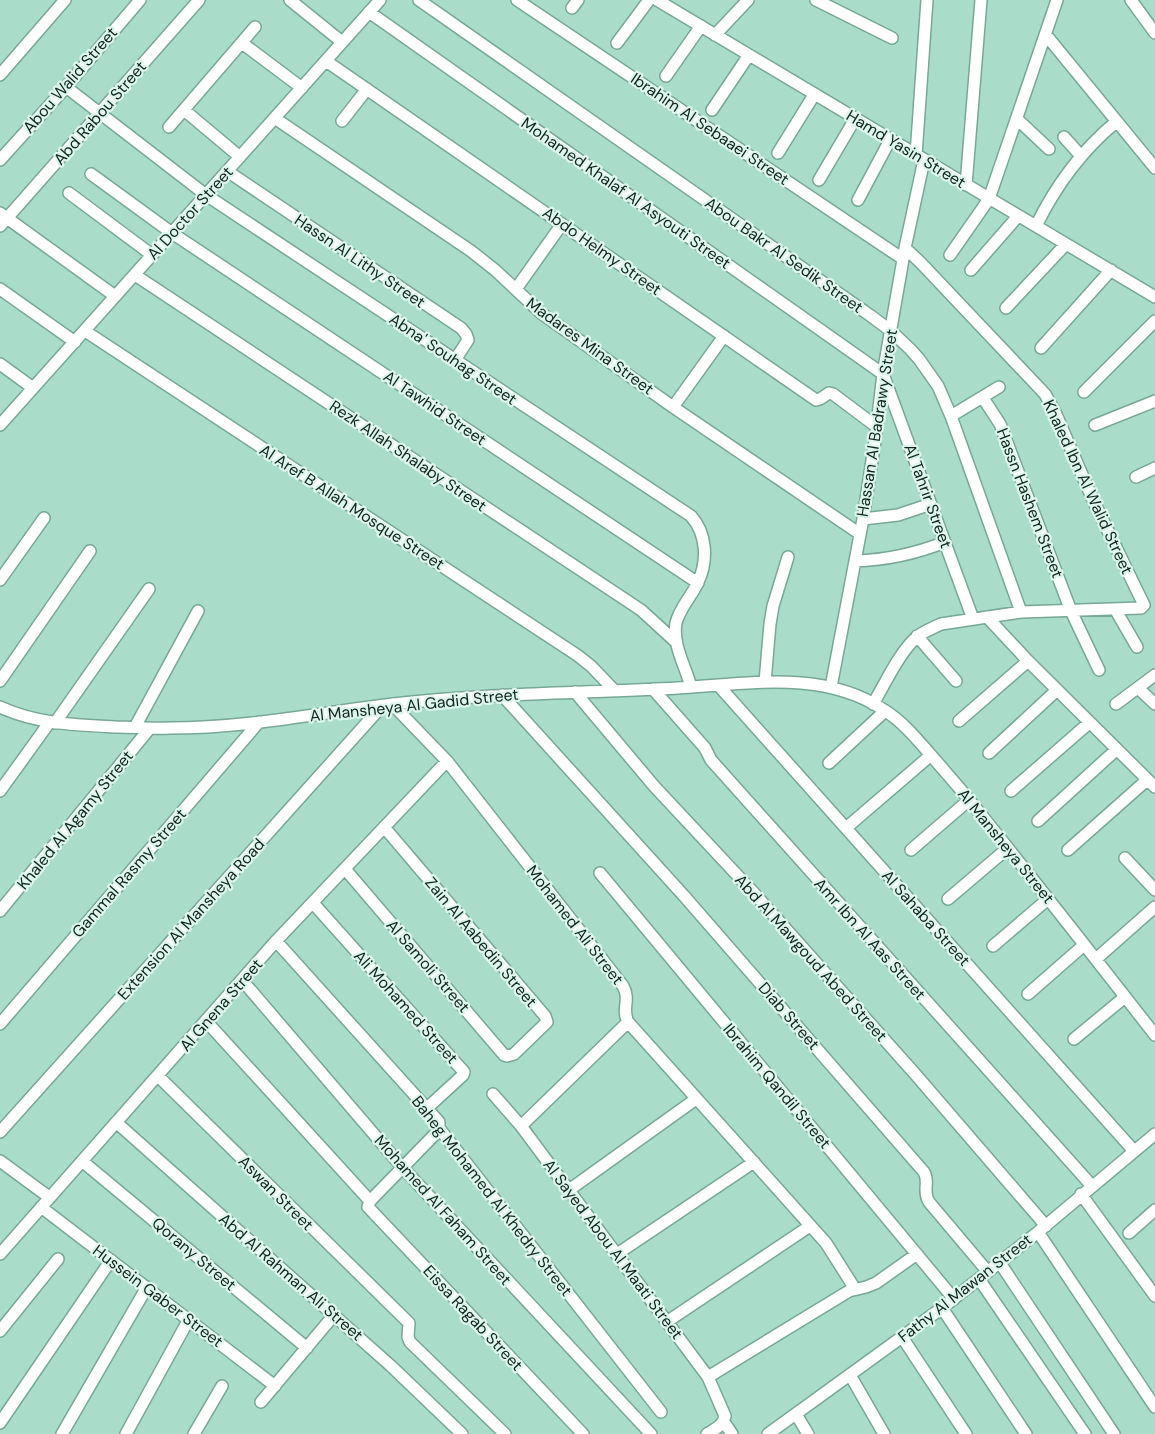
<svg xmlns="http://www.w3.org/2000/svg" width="1155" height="1434" viewBox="0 0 1155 1434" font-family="'DM Sans',sans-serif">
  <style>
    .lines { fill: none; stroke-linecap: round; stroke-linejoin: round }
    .minor-casing { stroke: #78a897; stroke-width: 14 }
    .minor { stroke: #fff; stroke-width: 11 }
    .labels { text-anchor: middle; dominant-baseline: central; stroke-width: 4.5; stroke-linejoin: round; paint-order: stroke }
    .street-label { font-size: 16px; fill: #11251e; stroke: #ddf6ed }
  </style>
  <rect width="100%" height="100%" fill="#a9dcc9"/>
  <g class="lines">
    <!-- minor casing -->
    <g class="minor-casing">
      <path id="minor" d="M290,0L342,42
        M419,0L871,316L891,331L910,349L919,359L938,386L951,416L1021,612
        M517,0L903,259
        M657,0L1155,297
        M816,0L892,38
        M1131,0L1155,33
        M572,8L578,0
        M369,12L883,374L973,619
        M715,35L748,0
        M1046,35L1155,168
        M242,43L302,88
        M617,43L649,0
        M326,61L816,400L820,399L829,393L833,394L877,427
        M0,75L65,0
        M666,76L701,26
        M66,87L206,195L691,516C707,534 708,561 698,582C692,596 680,607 676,623C672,645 686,667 691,687
        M184,110L240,157
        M712,110L749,55
        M276,119L471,251L495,270L541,313L673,407L860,534
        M1017,119L1049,149
        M342,121L367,89
        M169,127L255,27
        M1064,137L1081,156
        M778,153L814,95
        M916,155L927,0
        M0,160L66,87L140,0
        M227,171L461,328L466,334L468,340L455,360
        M91,174L172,233L698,583
        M819,180L855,119
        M966,185L981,0
        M69,193L152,255
        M858,200L890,140
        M0,213L115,296
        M0,226L199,0
        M1036,226C1056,185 1081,151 1116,122
        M950,255L989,199L1057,0
        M971,270L1018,216
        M135,275L641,610L676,642
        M0,289L75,342
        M516,289L562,224
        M1006,308L1066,244
        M85,331L577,655L591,666L614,690
        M1041,348L1111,270
        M0,364L33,388
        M1084,392L1155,321
        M983,398L1000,424L1071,611L1099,670
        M673,407L724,336
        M951,416L999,387
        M0,425L380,0
        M1095,425L1155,401
        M1136,477L1155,468
        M863,519L898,515L931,504
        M855,561C886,560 915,554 945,542
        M0,580L44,518
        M1115,609L1137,647
        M987,617L1028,661L1155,787
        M917,636L956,681
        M0,681L90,551
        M765,682L770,624L773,606L788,557
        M719,686L1134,1151
        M831,687L863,519L875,441L883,374L905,248L924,160
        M1138,688L1155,704
        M653,689L705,748L711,760L1092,1186
        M575,692L654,786L753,892L916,1075L1046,1226
        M502,695L685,897L924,1172C930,1182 922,1191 929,1202L988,1272
        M392,704L447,761L623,986C631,1000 621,1009 628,1022L817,1233L826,1243L855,1289
        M873,704C885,684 900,651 917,637C924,631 933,628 941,624L1021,612L1141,608L1144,605L1093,500L1055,412L1045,394L920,262L905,248
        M1116,704L1155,675
        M0,707C37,724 76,725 117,727C134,727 152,729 170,728C245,728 319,713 393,704C488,693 583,693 678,688C747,684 823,669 884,710C905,723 920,743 936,761C952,779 968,798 983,817C1041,889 1098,962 1155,1035
        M959,721L1028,661
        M55,723L149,589
        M135,727L198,611
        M989,753L1057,690
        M829,763L885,711
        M0,791L49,723
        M1011,791L1089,723
        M1038,821L1116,750
        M846,828L931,755
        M911,850L969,800
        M1068,850L1147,780
        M1125,858L1155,890
        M345,869L504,1055L507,1056L514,1054L545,1024L547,1022L545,1016L384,827
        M600,873L954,1299
        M948,899L1008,848
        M313,903L464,1072L463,1075L426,1109
        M0,911L150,728
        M276,941L439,1122V1128L661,1412
        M993,946L1048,899
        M1096,959L1155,907
        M242,980L402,1167L651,1434
        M1028,994L1084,945
        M206,1021L370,1201
        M0,1024L259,722
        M1074,1039L1125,997
        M158,1076L409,1323L408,1337L410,1342L505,1434
        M493,1094L521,1126L708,1377L725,1416C723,1426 715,1429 707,1434
        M117,1123L391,1366L462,1434
        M521,1126L628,1022
        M440,1129L370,1201L368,1207L583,1434
        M0,1132L382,706
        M0,1161L49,1197
        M82,1161L307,1348
        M569,1190L696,1099
        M1081,1194L1155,1296
        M41,1207L275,1386
        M1038,1232L1155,1407
        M1129,1233L1155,1210
        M0,1254L276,941L447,761
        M617,1254L754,1162
        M1000,1263L1114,1434
        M979,1279L1085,1434
        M942,1308L1026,1434
        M668,1321L810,1226
        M0,1331L58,1259
        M902,1337L966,1434
        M850,1375L884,1434
        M708,1377L849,1291L866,1287L876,1283L917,1254
        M261,1402L334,1315
        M796,1414L808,1434
        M724,1422L732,1434
        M0,1423L111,1260
        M62,1434L147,1287
        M126,1434L189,1319
        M194,1434L222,1386
        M768,1434L942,1308L1038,1232L1155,1134"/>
    </g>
    <!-- minor -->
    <use href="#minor" class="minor"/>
  </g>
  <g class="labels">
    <!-- street labels -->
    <g class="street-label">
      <text transform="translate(70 80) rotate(-49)">Abou Walid Street</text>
      <text transform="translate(100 113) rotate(-49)">Abd Rabou Street</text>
      <text transform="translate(710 129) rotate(34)">Ibrahim Al Sebaaei Street</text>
      <text transform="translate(906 149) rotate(31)">Hamd Yasin Street</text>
      <text transform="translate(626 193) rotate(35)">Mohamed Khalaf Al Asyouti Street</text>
      <text transform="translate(190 213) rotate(-48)">Al Doctor Street</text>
      <text transform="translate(602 251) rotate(35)">Abdo Helmy Street</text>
      <text transform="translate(784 255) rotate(35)">Abou Bakr Al Sedik Street</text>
      <text transform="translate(360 261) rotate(34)">Hassn Al Lithy Street</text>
      <text transform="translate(590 346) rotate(36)">Madares Mina Street</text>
      <text transform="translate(453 359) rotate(34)">Abna' Souhag Street</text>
      <text transform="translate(435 408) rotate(34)">Al Tawhid Street</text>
      <text transform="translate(877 423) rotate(-81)">Hassan Al Badrawy Street</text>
      <text transform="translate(408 456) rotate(34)">Rezk Allah Shalaby Street</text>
      <text transform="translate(1088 487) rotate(65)">Khaled Ibn Al Walid Street</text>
      <text transform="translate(928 496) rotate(70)">Al Tahrir Street</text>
      <text transform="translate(1030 503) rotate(69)">Hassn Hashem Street</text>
      <text transform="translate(352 507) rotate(33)">Al Aref B Allah Mosque Street</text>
      <text transform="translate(414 705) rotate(-6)">Al Mansheya Al Gadid Street</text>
      <text transform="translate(75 820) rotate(-51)">Khaled Al Agamy Street</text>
      <text transform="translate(1006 846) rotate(51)">Al Mansheya Street</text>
      <text transform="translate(129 873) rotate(-49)">Gammal Rasmy Street</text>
      <text transform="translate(926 918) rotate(48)">Al Sahaba Street</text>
      <text transform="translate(191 919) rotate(-48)">Extension Al Mansheya Road</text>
      <text transform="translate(575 925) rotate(52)">Mohamed Ali Street</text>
      <text transform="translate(870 939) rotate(48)">Amr Ibn Al Aas Street</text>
      <text transform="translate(481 942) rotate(50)">Zain Al Aabedin Street</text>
      <text transform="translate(811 958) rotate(48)">Abd Al Mawgoud Abed Street</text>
      <text transform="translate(428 966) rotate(49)">Al Samoli Street</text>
      <text transform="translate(221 1005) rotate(-49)">Al Gnena Street</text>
      <text transform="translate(406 1007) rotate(48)">Ali Mohamed Street</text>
      <text transform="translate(789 1016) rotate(49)">Diab Street</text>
      <text transform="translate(777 1086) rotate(50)">Ibrahim Qandil Street</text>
      <text transform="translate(276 1193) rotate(45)">Aswan Street</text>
      <text transform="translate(492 1196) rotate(52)">Baheg Mohamed Al Khedry Street</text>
      <text transform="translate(443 1210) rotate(48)">Mohamed Al Faham Street</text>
      <text transform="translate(613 1249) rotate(53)">Al Sayed Abou Al Maati Street</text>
      <text transform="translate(194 1254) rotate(40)">Qorany Street</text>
      <text transform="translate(291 1277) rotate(41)">Abd Al Rahman Ali Street</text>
      <text transform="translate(965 1288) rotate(-38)">Fathy Al Mawan Street</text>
      <text transform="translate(158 1296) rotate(37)">Hussein Gaber Street</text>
      <text transform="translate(473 1318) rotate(47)">Eissa Ragab Street</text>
    </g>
  </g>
</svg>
